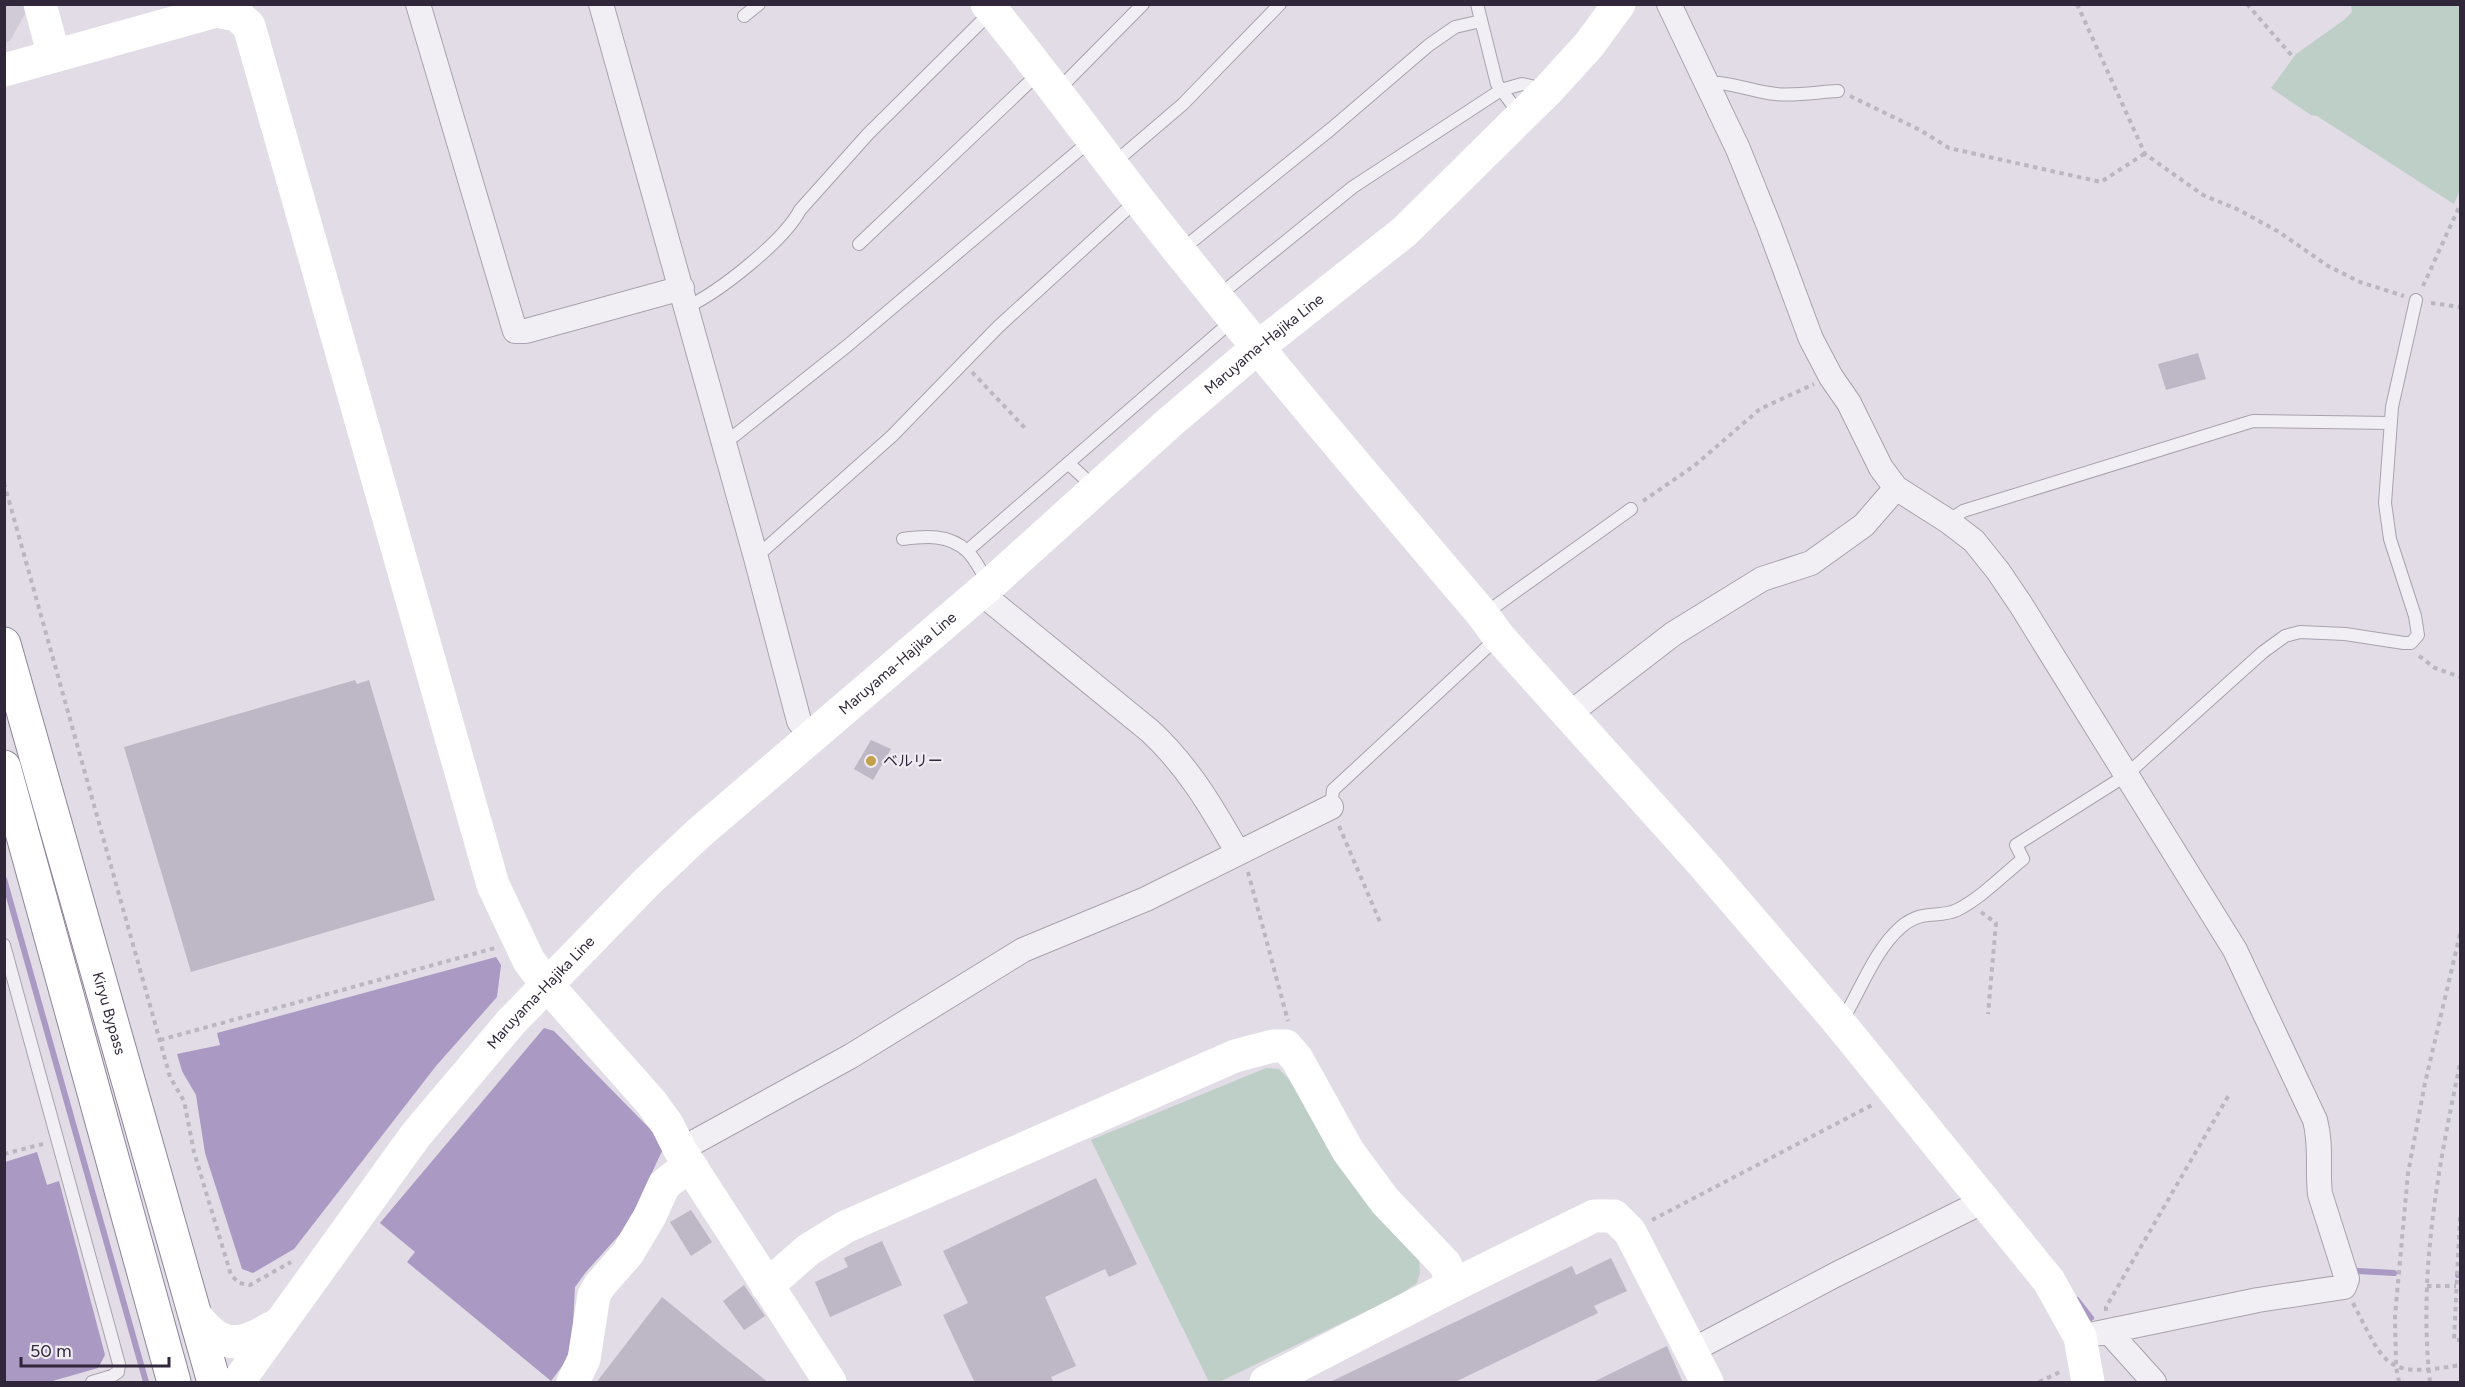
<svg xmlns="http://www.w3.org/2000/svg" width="2465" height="1387" viewBox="0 0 2465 1387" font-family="Figtree,'Noto Sans JP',sans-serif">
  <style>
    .built { fill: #d0cbd6 }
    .green { fill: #becfc8 }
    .water { fill: #a999c3 }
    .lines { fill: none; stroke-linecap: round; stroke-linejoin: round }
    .stream { stroke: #a999c3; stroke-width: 6 }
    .building { fill: #beb7c5 }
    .lane-casing { stroke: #a9a2ae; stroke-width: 14 }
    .street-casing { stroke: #a9a2ae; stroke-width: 26 }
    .highway-casing { stroke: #8f859b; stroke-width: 35 }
    .path { stroke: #bbb7c0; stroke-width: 4; stroke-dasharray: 4.5 4.5; stroke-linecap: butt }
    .lane { stroke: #f1eff4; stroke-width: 12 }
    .street { stroke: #f1eff4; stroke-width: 24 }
    .secondary { stroke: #fff; stroke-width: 33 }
    .highway { stroke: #fff; stroke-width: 33 }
    .poi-dot { fill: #c3a148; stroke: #efebf3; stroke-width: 2 }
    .labels { text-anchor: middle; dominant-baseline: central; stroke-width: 4.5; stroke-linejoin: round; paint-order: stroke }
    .street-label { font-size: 15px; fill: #31273a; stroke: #efebf3 }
    .poi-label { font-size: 15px; fill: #31273a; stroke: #efebf3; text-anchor: start }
  </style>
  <rect width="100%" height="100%" fill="#e1dce5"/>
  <!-- built -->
  <path class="built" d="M5,5H25L27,10L10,41L5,43Z"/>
  <!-- green -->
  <path class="green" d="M2351,5H2460V190L2454,204L2317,116L2311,115L2271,88L2296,54L2344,20L2352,12Z
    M1266,1068L1279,1069L1288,1078L1361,1193L1419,1258L1420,1273L1417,1283L1396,1297L1219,1382H1209L1091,1140Z"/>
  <!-- water -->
  <path class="water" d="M496,957L501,965L497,997L436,1066L294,1249L253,1273L242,1269L205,1153L196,1095L182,1071L177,1054L220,1045L217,1033Z
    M544,1028L554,1031L653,1132L663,1149L633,1213L621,1233L586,1272L575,1287L572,1344L566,1361L551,1381L407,1262L415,1252L380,1223Z
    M37,1152L47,1185L59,1181L105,1355L98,1368L49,1382H5V1162Z"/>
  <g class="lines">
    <!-- stream -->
    <path class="stream" d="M4,879L146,1382
      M2358,1271L2394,1273
      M2458,1275H2460
      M2077,1300L2091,1318"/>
  </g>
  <!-- building -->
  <path class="building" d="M2198,353L2206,379L2166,390L2158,364Z
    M355,680L357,684L369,680L435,900L191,972L124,747Z
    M871,740L891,749L873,780L854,769Z
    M1096,1178L1137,1264L1109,1277L1105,1269L1045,1297L1076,1366L1051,1377L1054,1383H975L943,1315L968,1303L943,1251Z
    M691,1210L712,1242L691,1256L670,1222Z
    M882,1241L902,1285L830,1317L815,1282L848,1267L844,1258Z
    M1611,1258L1627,1291L1594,1306L1598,1313L1453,1383H1328L1572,1266L1576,1275Z
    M744,1285L765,1316L744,1330L723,1301Z
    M662,1297L722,1346L769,1383H596Z
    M1667,1346L1683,1383H1591Z"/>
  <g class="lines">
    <!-- lane casing -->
    <g class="lane-casing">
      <path id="lane" d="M1477,4L1497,84L1521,116
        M744,16L759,4
        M1706,83C1730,81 1753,92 1776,94C1797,96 1817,92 1838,91
        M1058,90L1143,4
        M1114,163L1183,104L1280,4
        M859,244L1041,71
        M1180,251L1331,129L1429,45L1455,27L1481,21
        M1217,297L1353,187L1501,90L1522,84L1544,89
        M687,307C719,292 784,241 800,210L868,134L992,11
        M723,440L734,436L847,346L1091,140
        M1068,463L1095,488
        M1948,521L1963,511L2253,421L2391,423
        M903,539C926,536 949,534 967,551C976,559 981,573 989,583
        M967,551L1233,320
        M755,554L765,549L892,436L998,327L1137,200
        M1483,615L1631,509
        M1331,807L1333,790L1497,638
        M4,945L119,1364L118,1372L112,1376L92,1382
        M1838,1019L1847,1012C1863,984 1876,949 1901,927C1923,908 1938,919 1957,910C1981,898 2002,876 2023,859L2016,845L2125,776L2263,652L2285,636L2300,632L2345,634L2404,643H2411L2418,635L2415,616L2390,539L2385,503L2392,407L2416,300"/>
    </g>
    <!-- street casing -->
    <g class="street-casing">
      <path id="street" d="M418,4L515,331H526L682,288
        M601,4L755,554L799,721L811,738
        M1669,4L1738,149L1769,226L1811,339L1831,377L1849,403L1881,468L1896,488L1948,521L1974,541L1998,571L2021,605L2235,950L2315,1120C2322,1146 2317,1169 2320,1194L2347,1279L2344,1287L2258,1300L2080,1337
        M981,591L992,602L1150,731C1188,766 1213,809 1238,853
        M1569,714L1673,634L1762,579L1811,563L1864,525L1896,488
        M680,1150L851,1056L1023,950L1146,899L1331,807
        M2109,1332L2154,1382
        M1691,1351L1835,1275L1984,1201"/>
    </g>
    <!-- highway casing -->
    <g class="highway-casing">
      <g id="highway">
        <path id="s2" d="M4,644L214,1382"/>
        <path d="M4,767L174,1382"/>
      </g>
    </g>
    <!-- path -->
    <path class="path" d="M2077,4L2145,154L2203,195L2239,210L2279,232L2328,266L2360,282L2404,296
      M2247,4L2292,56
      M1850,96L1920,130L1949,148L2101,182L2144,154
      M2423,286L2460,205
      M2431,303L2460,307
      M972,372L1025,428
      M4,483L170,1077L184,1101L194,1152L231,1275L239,1283L250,1285L291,1262
      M1643,501L1694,466L1760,409L1814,384
      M2419,656L2435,668L2460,677
      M1339,826L1380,922
      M1248,872L1288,1021
      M1981,912L1996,923L1988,1014
      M160,1040L495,948
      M4,1154L43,1144
      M2460,1217L2454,1340H2460
      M1652,1220L1874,1104
      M2427,1286H2456
      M2353,1303C2386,1367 2385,1378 2460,1365
      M2106,1311V1307L2230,1093
      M2039,1382L2062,1371
      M2399,1382L2396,1367L2395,1316L2408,1173L2425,1083L2460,934
      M2430,1382C2418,1275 2438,1168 2460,1064"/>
    <!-- lane -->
    <use href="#lane" class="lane"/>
    <!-- street -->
    <use href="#street" class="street"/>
    <!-- secondary -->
    <g class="secondary">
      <path d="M40,4L54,56"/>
      <path d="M987,4C1054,85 1114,171 1180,252C1279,375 1381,495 1483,615L1499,637L1703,864L1837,1020L2049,1281L2080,1337L2088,1382"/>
      <path d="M4,70L216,11L237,15L249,26L493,885L529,961L548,986L651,1102L667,1124L680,1150L830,1382"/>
      <path d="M767,1286L808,1250L845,1227L1235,1056L1273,1046H1286L1297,1059L1348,1151L1385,1201L1445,1264L1454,1285"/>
      <path d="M196,1316C224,1354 243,1344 279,1324"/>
      <path id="s1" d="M238,1382L415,1136L511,1022L646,883L699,833L994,581L1169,423L1257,348L1404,232L1547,91L1589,45L1619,4"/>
      <path d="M573,1382L584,1359L594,1295L600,1285L628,1253L650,1216L664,1185L678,1174L692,1168"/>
      <path d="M1266,1382L1454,1285L1594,1216H1614L1630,1232L1707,1382"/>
    </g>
    <!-- highway -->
    <use href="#highway" class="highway"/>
  </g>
  <!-- markers -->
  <circle class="poi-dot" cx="871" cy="761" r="6"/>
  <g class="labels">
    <!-- street labels -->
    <g class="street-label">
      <text stroke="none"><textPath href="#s1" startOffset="1466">Maruyama-Hajika Line</textPath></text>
      <text stroke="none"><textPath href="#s1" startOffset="980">Maruyama-Hajika Line</textPath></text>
      <text stroke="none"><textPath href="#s1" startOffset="494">Maruyama-Hajika Line</textPath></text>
      <text stroke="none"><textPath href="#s2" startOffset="384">Kiryu Bypass</textPath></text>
    </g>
    <!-- poi labels -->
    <g class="poi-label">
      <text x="883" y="761">ベルリー</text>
    </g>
  </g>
  <!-- border -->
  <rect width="2465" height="1387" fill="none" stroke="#31273a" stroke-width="12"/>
  <!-- scale -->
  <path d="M21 1357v9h148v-9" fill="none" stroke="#31273a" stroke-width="3"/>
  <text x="30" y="1357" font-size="18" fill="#31273a" stroke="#efebf3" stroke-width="4.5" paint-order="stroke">50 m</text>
</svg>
